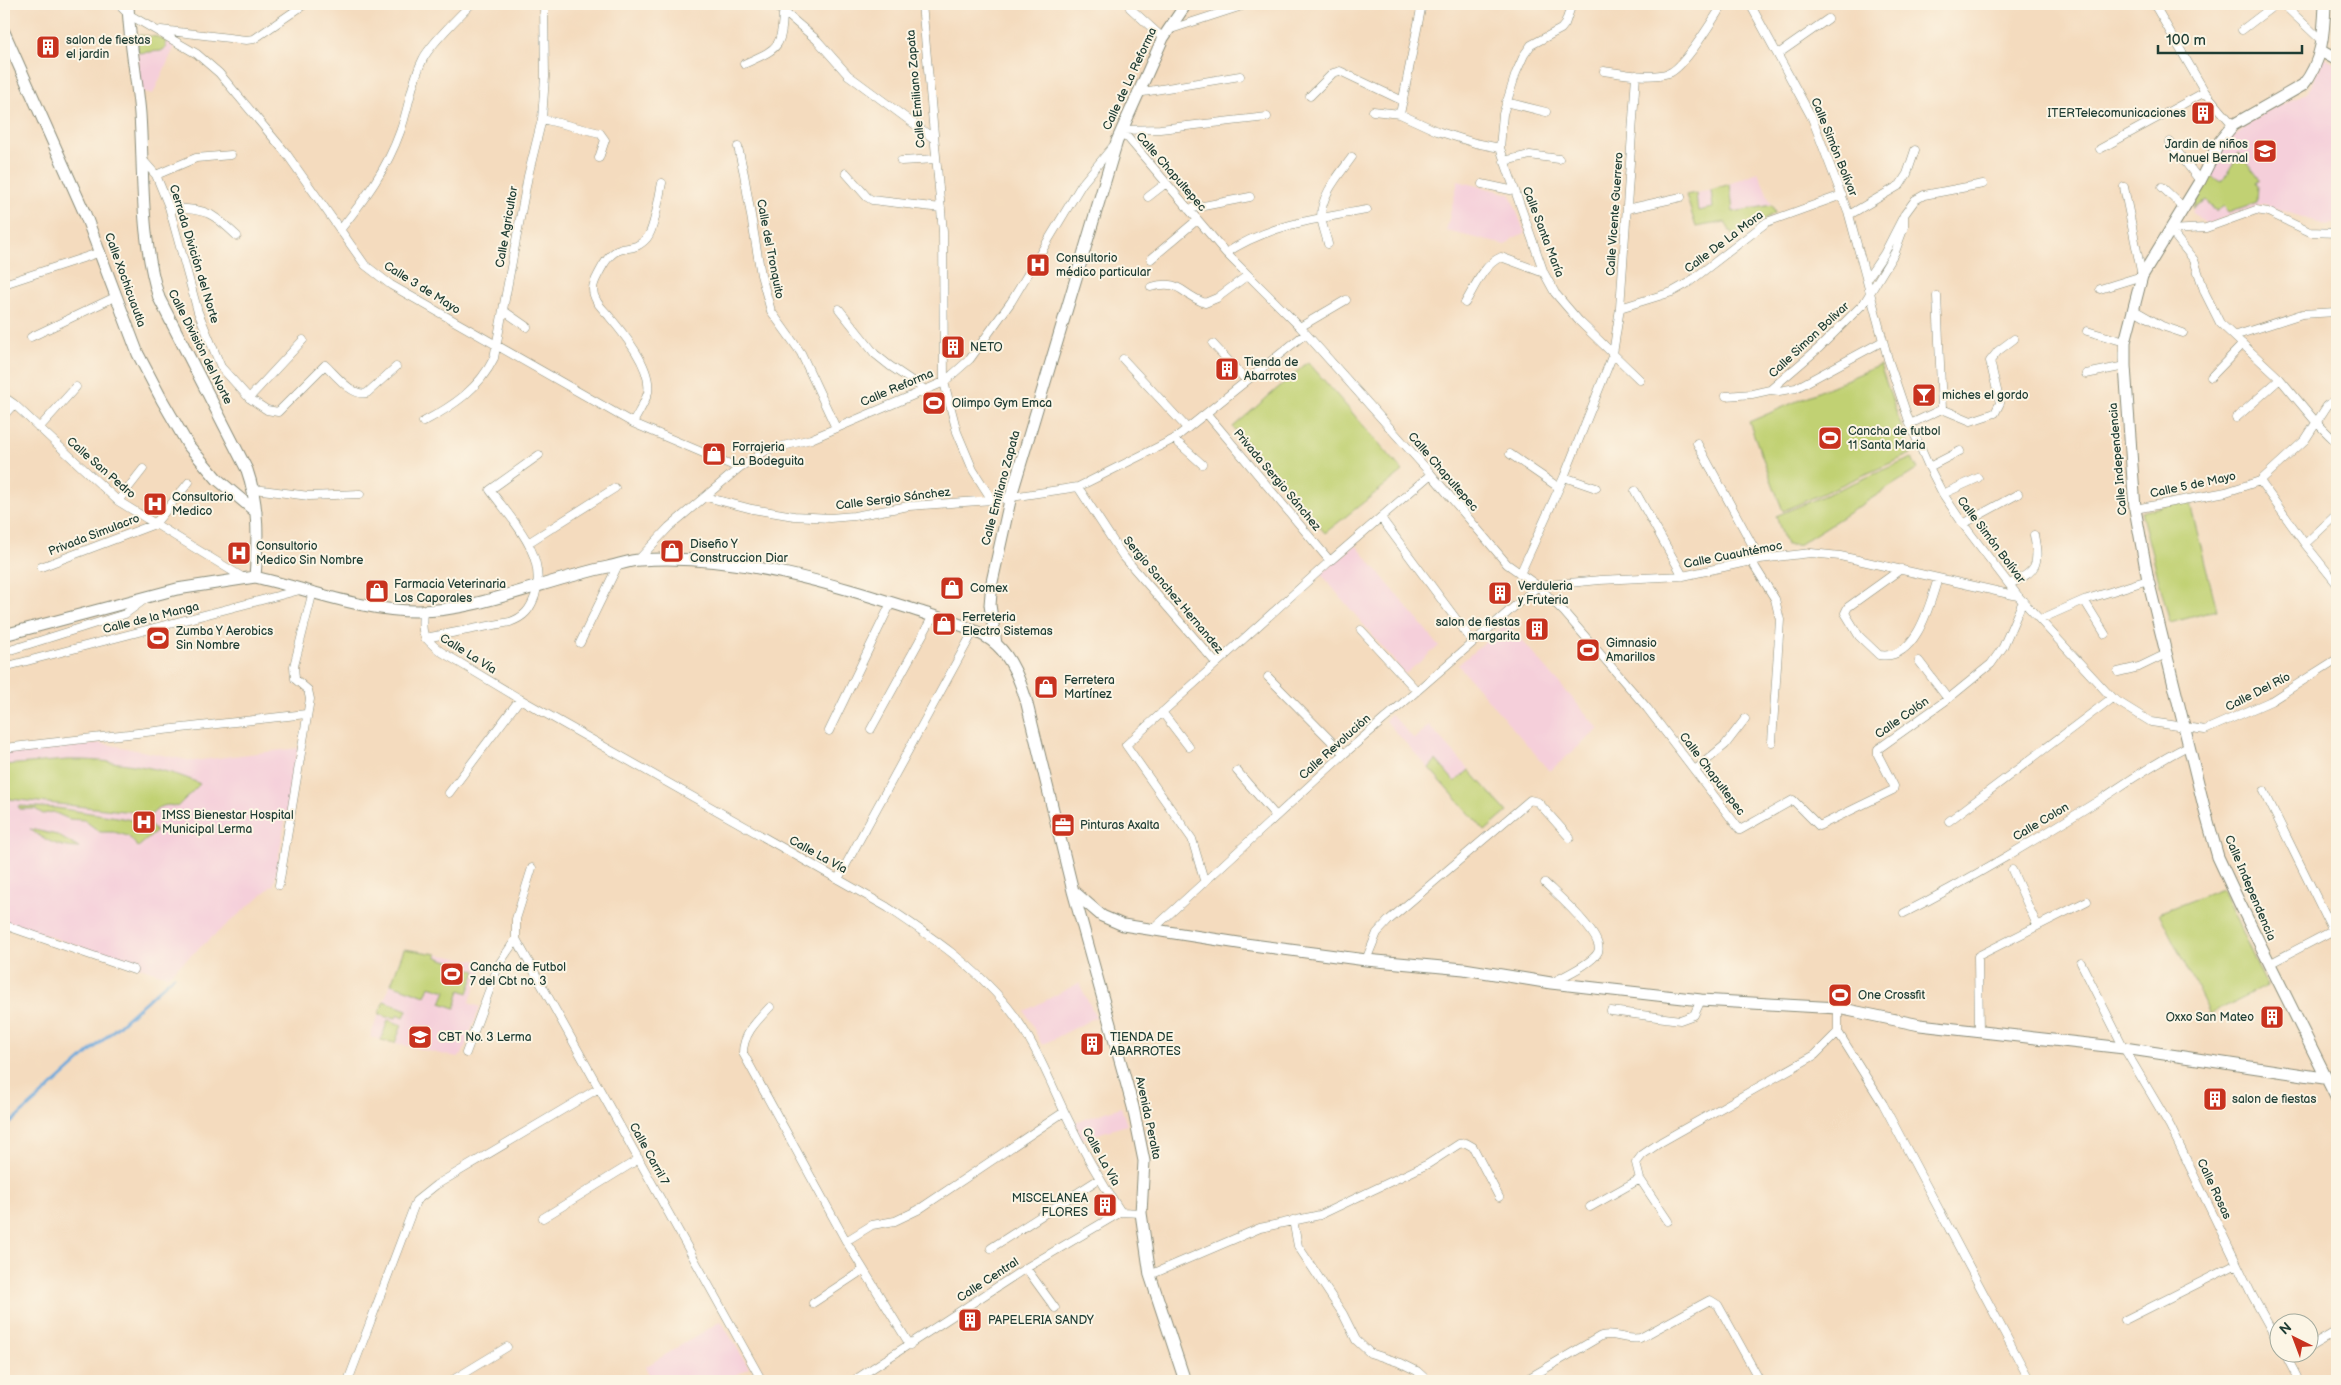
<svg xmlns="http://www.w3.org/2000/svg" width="2341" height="1385" viewBox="0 0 2341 1385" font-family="'Balsamiq Sans',sans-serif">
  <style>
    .built { fill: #f5cfda }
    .green { fill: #c1d173; stroke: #708754 }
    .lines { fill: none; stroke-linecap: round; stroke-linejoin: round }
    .stream { stroke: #6aa8dc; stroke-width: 3 }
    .street-casing { stroke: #8a8c79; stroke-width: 9 }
    .secondary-casing { stroke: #8a8c79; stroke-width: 13 }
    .street { stroke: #fff; stroke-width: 8 }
    .secondary { stroke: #fff; stroke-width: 11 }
    .labels { text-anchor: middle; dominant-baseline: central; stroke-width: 4; stroke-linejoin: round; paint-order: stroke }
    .poi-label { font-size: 12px; fill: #1f3d34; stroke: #fcf5e5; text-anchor: start }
    .street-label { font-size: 12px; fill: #1f3d34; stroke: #fcf5e5 }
  </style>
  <rect width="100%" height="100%" fill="#fcf5e5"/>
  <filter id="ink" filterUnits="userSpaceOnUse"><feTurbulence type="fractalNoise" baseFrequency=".02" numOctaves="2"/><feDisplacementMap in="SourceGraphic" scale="10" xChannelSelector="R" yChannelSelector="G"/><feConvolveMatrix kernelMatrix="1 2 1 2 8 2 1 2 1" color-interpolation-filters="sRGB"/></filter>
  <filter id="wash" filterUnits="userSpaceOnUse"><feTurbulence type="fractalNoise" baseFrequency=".0096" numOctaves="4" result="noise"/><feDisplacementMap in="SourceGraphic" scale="20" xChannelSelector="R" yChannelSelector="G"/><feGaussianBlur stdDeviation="1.12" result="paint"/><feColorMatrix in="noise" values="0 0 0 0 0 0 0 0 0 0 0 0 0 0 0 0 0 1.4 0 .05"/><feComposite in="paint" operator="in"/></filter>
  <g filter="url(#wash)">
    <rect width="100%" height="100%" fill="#f4dbbe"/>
    <!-- built -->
    <path class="built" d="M139,35L158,37L175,46L153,94L140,91L137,38Z
      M2324,58L2337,65V222L2327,226L2264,204L2206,224L2192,212L2225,144L2255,119L2262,116L2261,114L2307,93Z
      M1758,172L1775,213L1734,238L1725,222L1696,227L1686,195L1717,189Z
      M1458,181L1510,194L1525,233L1513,238L1506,245L1446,231Z
      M1356,545L1439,646L1405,674L1321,574Z
      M1507,623L1599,729L1550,771L1458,665Z
      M1391,714L1414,739L1429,725L1507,812L1485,831L1385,720Z
      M100,743L193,761L298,748L274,884L167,976L4,921V751Z
      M404,949L485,962L469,1003L480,1007L462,1055L458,1057L441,1054L370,1037Z
      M1079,983L1096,1017L1042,1045L1025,1011Z
      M1121,1107L1127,1125L1080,1139L1075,1122Z
      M721,1321L749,1368L726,1381H653L645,1367Z"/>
    <!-- green -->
    <path class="green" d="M139,35L158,37L166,41L165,45L167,47L161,51L138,53L137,38Z
      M2239,153L2260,179L2256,182L2258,185L2257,202L2229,212L2224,206L2216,212L2206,200L2193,208L2209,175L2222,182Z
      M1730,184L1733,212L1772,205L1775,213L1734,238L1725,222L1696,227L1686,195L1696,193L1698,211L1713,208L1711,190Z
      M1308,362L1403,471L1325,533L1233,427Z
      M1880,365L1911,454L1783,511L1749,422Z
      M1912,458L1918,469L1798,545H1786L1776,516Z
      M2189,500L2217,610L2170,623L2141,512Z
      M68,760C104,759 168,767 200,784L177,807C166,803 160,806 152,814L10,799L4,785V765Z
      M1436,760L1455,782L1469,770L1507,812L1485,831L1429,768Z
      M18,806L56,808L117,817L150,824L156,832L138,847L128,836L114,832H100L84,820L69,819L53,812L43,814L35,809H20Z
      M30,829L57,835L79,848C60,848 44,840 30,829Z
      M2222,889L2267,986L2210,1014L2159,913Z
      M404,949L437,954V957L476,971L468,993L460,990L455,1008L441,1003L446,991L429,986L425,996L391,984Z
      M384,1001L407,1010L404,1017L398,1014L396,1018L389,1016V1018L379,1014Z
      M388,1020L402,1025L395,1043L381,1040Z"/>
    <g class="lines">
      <!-- stream -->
      <path class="stream" d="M4,1129L174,976"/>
    </g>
  </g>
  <g filter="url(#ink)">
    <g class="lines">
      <!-- street casing -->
      <g class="street-casing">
        <path id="street" d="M118,4L128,14L197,54L219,73L286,153L365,265L391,285L633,423L739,468
          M769,4L783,11L817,40L848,75L933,138
          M922,4L943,232L944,382L957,432L973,470L992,500
          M1572,4L1565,24L1561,29L1531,45L1524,55L1516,73L1503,114L1500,148L1544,273L1555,293L1579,321L1640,380
          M1750,4L1812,118L1849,215L1888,359L1910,424L1929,467L1943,494L1963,524L2018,596L2112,698L2151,722L2205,730L2271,701L2337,659
          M2154,4L2205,92L2233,125
          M2283,4L2322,41
          M1130,8L1163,38
          M161,30L246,40L254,39L305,4
          M1168,30L1248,4
          M2242,30L2276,4
          M1778,54L1828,19
          M744,64C778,48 782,49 783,11
          M1604,71C1624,74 1649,79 1669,73C1684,68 1714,18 1723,4
          M1137,93L1240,76
          M1310,96L1333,73L1340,71L1403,101
          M1506,102L1546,112
          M1373,111L1400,114L1437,131L1475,143L1500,148
          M1400,114L1422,4
          M542,119L600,133L605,140L599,158
          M1123,130L1160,129L1267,117
          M1120,135L1128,138L1226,253L1300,327L1431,474L1507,564L1538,586L1564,612L1647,708L1740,830L1793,800L1819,826L1893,790L1894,786L1878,755V749L1948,699L1991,664L2003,647L2023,601
          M2170,142L2200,181
          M738,147L744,174L761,275L771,311L801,353L836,428
          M2100,149L2205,92
          M142,159L156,175L169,207L198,312L221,367L249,398L267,410L278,412L325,365C335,374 352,397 367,393L396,367
          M901,161L936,159
          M1504,161L1530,155L1559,159
          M846,173L867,197L872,200L941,208
          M156,175L196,158L231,155
          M1482,184L1515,191
          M2162,187L2183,207
          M1148,197L1166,183
          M169,207C207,211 209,209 237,236
          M1188,209L1250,197
          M1627,209L1681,197
          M1849,215L1900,185L1907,174L1915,150
          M340,230C364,200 387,169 400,132C409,108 411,82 423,59C431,43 458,18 471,4
          M2170,230L2194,260L2205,293L2220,323L2280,379L2316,422L2337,443
          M2170,230L2206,228L2256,210L2268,212L2310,232L2337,233
          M1328,244C1326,235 1322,225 1321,217C1321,194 1340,174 1352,157
          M1226,253C1268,225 1319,218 1367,210
          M1151,259L1197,220
          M1867,279L1884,254L1904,215L1915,200L1924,195L1983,184
          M4,284L101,252
          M1151,287C1181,279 1180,294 1205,303L1217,298L1248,275
          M2100,289L2142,276L2124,187
          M1937,296L1942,409
          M1465,303C1475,287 1483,265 1501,257L1544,273
          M1620,308L1672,292L1688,283L1767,222L1842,195
          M839,309L875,354L890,366L927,391
          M2134,310L2162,326L2183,333
          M504,311L527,327
          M1300,327L1346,300
          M2087,331L2125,342
          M2234,336L2302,314L2336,312
          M31,337L115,297
          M1213,344L1246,380
          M1123,359L1187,428
          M2086,374L2125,366
          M2211,377L2243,344
          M1770,390L1779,391L1796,388L1883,341
          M1726,396L1752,394L1770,390L1819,348L1864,303L1895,252L1904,227V215
          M4,397L14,404L118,501L242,577
          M249,398L303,340
          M1942,409L1971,421L1995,413L2000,403L1990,361L1998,351L2014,339
          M1207,414L1330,561
          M4,415L14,404
          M2236,418L2280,379
          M423,422C453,406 479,389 494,358L528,176L542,119L545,77L544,4
          M633,423C638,413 645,403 648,392C652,367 623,333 608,315C602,308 593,300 593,289C593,283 597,277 600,271C618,236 629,258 647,238C655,228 659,196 662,183
          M1910,424L1942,409
          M39,428L76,387
          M1174,439L1202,464
          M1697,443L1760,559
          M1510,454L1558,487
          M1929,467L1960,451
          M1564,477L1596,488
          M2260,481L2305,544L2337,584
          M1078,487L1123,556L1216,663
          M254,489L309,496L360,494
          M1635,491L1683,576
          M1943,494L1978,478
          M706,497L752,509L794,516L830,518L854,516L909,506L992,500L1078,487L1174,439L1305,334
          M118,501L143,469
          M2135,509L2226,492L2260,481L2305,440L2327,406L2337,398
          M1381,518L1473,642
          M1963,524L2018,494
          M528,543L615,488
          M2305,544L2337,514
          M638,560L669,527L739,468L767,450L811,439L944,382L970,359L1011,302L1082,184L1114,145
          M1752,562L1775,599L1780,620L1772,742
          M41,567L155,524L189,482
          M1901,569L1848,607L1845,613L1859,636L1879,655C1916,662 1930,604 1938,578
          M1520,574L1564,477L1613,354L1620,308L1636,75
          M2010,584C2037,571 2040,565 2034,535
          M2084,600L2105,634
          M423,611C421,634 422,637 440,651L520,699L887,907C930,936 975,966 1007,1006C1033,1038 1048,1077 1065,1113C1081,1147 1100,1181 1121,1212
          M2041,619L2084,600L2148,580
          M1361,630L1417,691
          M425,638L510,622C524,617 530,610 535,596C548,555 512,520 490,490L539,455
          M580,643L618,565
          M4,652L125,614L144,600
          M1919,661L1948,699
          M4,667L300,590
          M2118,672L2139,667L2166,654
          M1268,677L1344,754
          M1162,712L1189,747
          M871,729L933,616
          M829,731L891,603
          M4,748L306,714
          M1695,770L1725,745L1745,719
          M1237,771L1276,816
          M2264,791L2333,931
          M449,793L520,699
          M1949,821L2112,698
          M2012,870L2037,925
          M838,879L973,632
          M1204,880L1192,839L1126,745L1330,561L1431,474
          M1545,883C1556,894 1605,936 1598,952C1593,963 1564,976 1553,982
          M279,885L310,699L308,690L295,679L294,666L313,591
          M1904,913C1973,878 2040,837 2106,796C2133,778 2159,760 2188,746
          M4,925L134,970
          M1152,930L1344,754L1538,586L1600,580L1683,576L1760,559L1811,553L1840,556L2018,596
          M516,939L762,1381
          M1366,960L1377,933L1389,920L1530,800L1538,802L1570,838
          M2081,963L2124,1048L2170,1126L2252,1295L2278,1342
          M2269,964L2336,929
          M770,1007C757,1021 743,1034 743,1053L846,1241L910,1345
          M1611,1011L1680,1020L1694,1015L1701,1000
          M1838,1032L1883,1104L2030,1381
          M1979,1033L1978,956L2087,901
          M466,1053L499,964L516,939V919L532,868
          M1590,1207L1640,1179
          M543,1218L639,1159
          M1293,1220L1298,1246L1343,1314L1356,1340L1370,1353L1401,1363L1417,1371L1428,1381
          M1668,1221L1640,1179L1636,1163L1642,1155L1661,1142L1815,1055L1838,1032V1008
          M846,1241L872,1225L895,1221L918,1210L1064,1112
          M991,1248L1099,1179
          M1026,1268L1055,1308
          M1150,1275L1260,1228L1320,1215L1428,1164L1459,1144L1466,1143L1473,1147L1499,1197
          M813,1303L863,1270
          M2125,1320L2237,1264
          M2308,1348L2337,1331
          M2284,1352L2299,1381
          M2288,1359L2300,1352
          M348,1381L416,1201L436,1185L599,1088
          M451,1381L507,1347
          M853,1381L1026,1268L1121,1212L1141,1213
          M1524,1381L1601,1336C1615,1332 1624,1341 1640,1338L1710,1300L1718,1305L1760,1381"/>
      </g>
      <!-- secondary casing -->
      <g class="secondary-casing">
        <path id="secondary" d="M128,4C129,41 137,77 140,114C144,177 140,237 159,298L247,470C259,504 258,541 255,577
          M2325,4C2324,32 2322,63 2303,85L2233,125L2220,141L2200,181L2142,276L2125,342V366L2135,509L2148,580L2205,811L2218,857L2239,902L2337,1099
          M4,32L85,214L138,354L162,400L188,445L217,479L256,512
          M2321,51L2337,60
          M4,635L177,589L255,577C308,589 362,611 418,611C478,611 548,579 608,567C618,565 630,560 640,560C735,553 832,584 921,612C944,620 979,628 997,645C1012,659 1020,681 1026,700L1073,891L1133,1107L1144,1161L1141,1213L1150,1275L1185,1381
          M996,644L990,605L992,582L1011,496L1117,141L1163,38L1186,4
          M1073,891L1102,916L1123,925L1245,944L1366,960L1464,969L1551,983L1701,1000L1838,1008L1920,1025L2124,1048L2337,1080"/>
      </g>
      <!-- street -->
      <use href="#street" class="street"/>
      <!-- secondary -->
      <use href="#secondary" class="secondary"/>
    </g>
  </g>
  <!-- icons -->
  <defs>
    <g id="building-square" transform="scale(1.25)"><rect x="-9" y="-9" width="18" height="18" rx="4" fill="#c8321e" stroke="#fcf5e5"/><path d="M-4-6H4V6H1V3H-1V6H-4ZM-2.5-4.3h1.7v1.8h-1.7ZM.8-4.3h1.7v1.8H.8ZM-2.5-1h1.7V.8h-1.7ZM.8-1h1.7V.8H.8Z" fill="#fff"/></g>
    <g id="school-square" transform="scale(1.25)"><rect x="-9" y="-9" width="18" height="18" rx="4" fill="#c8321e" stroke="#fcf5e5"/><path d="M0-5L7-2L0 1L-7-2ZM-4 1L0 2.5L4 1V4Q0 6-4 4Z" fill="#fff"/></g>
    <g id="hospital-square" transform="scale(1.25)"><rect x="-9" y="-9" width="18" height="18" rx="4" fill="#c8321e" stroke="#fcf5e5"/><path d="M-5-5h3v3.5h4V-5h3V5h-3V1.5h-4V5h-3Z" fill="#fff"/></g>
    <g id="bar-square" transform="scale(1.25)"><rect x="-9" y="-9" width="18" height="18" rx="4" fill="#c8321e" stroke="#fcf5e5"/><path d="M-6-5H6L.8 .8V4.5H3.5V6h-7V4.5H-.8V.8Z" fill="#fff"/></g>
    <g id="stadium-square" transform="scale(1.25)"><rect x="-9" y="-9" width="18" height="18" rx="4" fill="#c8321e" stroke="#fcf5e5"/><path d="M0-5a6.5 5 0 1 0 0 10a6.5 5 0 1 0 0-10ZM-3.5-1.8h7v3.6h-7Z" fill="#fff"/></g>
    <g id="shop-square" transform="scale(1.25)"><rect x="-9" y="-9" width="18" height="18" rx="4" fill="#c8321e" stroke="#fcf5e5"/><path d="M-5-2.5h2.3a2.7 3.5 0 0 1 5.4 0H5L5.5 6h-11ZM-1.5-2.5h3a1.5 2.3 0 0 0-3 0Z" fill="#fff"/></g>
    <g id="office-square" transform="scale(1.25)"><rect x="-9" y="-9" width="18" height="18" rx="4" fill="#c8321e" stroke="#fcf5e5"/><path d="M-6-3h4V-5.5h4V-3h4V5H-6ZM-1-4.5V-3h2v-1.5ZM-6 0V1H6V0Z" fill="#fff"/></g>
  </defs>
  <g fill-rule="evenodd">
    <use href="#building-square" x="48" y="47"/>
    <use href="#building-square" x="2203" y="113"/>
    <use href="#school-square" x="2265" y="151"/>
    <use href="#hospital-square" x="1038" y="265"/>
    <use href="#building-square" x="953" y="347"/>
    <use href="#building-square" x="1227" y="369"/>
    <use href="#bar-square" x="1924" y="395"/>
    <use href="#stadium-square" x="934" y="403"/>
    <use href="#stadium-square" x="1830" y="438"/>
    <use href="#shop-square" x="714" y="454"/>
    <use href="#hospital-square" x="155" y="504"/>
    <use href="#shop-square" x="672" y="551"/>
    <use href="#hospital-square" x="239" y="553"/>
    <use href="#shop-square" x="952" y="588"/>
    <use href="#shop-square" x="377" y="591"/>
    <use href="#building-square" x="1500" y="593"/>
    <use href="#shop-square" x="944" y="624"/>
    <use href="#building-square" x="1537" y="629"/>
    <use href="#stadium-square" x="158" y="638"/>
    <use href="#stadium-square" x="1588" y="650"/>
    <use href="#shop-square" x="1046" y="687"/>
    <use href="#hospital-square" x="144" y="822"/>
    <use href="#office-square" x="1063" y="825"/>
    <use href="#stadium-square" x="452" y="974"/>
    <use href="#stadium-square" x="1840" y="995"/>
    <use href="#building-square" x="2272" y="1017"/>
    <use href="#school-square" x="420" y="1037"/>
    <use href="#building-square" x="1092" y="1044"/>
    <use href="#building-square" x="2215" y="1099"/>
    <use href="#building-square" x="1105" y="1205"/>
    <use href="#building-square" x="970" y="1320"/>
  </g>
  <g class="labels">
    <!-- poi labels -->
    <g class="poi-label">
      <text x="66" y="40">salon de fiestas<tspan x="66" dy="14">el jardin</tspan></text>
      <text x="2186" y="113" text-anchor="end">ITERTelecomunicaciones</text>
      <text x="2248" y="144" text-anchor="end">Jardin de niños<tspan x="2248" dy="14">Manuel Bernal</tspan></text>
      <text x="1056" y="258">Consultorio<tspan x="1056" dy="14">médico particular</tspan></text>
      <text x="970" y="347">NETO</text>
      <text x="1244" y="362">Tienda de<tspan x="1244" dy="14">Abarrotes</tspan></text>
      <text x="1942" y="395">miches el gordo</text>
      <text x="952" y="403">Olimpo Gym Emca</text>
      <text x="1848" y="431">Cancha de futbol<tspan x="1848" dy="14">11 Santa Maria</tspan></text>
      <text x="732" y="447">Forrajeria<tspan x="732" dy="14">La Bodeguita</tspan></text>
      <text x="172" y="497">Consultorio<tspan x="172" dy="14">Medico</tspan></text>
      <text x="690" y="544">Diseño Y<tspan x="690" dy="14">Construccion Diar</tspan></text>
      <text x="256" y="546">Consultorio<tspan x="256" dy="14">Medico Sin Nombre</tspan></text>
      <text x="394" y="584">Farmacia Veterinaria<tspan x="394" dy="14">Los Caporales</tspan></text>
      <text x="1518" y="586">Verduleria<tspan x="1518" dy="14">y Fruteria</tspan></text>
      <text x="970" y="588">Comex</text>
      <text x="962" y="617">Ferreteria<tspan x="962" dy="14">Electro Sistemas</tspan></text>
      <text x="1520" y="622" text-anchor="end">salon de fiestas<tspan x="1520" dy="14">margarita</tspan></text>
      <text x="176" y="631">Zumba Y Aerobics<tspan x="176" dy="14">Sin Nombre</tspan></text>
      <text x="1606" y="643">Gimnasio<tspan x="1606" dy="14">Amarillos</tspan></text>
      <text x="1064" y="680">Ferretera<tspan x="1064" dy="14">Martínez</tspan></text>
      <text x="162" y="815">IMSS Bienestar Hospital<tspan x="162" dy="14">Municipal Lerma</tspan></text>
      <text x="1080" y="825">Pinturas Axalta</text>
      <text x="470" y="967">Cancha de Futbol<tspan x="470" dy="14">7 del Cbt no. 3</tspan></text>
      <text x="1858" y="995">One Crossfit</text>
      <text x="2254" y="1017" text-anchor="end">Oxxo San Mateo</text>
      <text x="438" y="1037">CBT No. 3 Lerma</text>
      <text x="1110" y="1037">TIENDA DE<tspan x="1110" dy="14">ABARROTES</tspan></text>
      <text x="2232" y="1099">salon de fiestas</text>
      <text x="1088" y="1198" text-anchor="end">MISCELANEA<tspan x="1088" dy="14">FLORES</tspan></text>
      <text x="988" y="1320">PAPELERIA SANDY</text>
    </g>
    <!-- street labels -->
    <g class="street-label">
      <text transform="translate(1130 79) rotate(-65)">Calle de La Reforma</text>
      <text transform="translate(916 89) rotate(-95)">Calle Emiliano Zapata</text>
      <text transform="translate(1834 147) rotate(68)">Calle Simón Bolívar</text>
      <text transform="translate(1171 172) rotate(49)">Calle Chapultepec</text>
      <text transform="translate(1615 214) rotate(-86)">Calle Vicente Guerrero</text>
      <text transform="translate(507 227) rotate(-80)">Calle Agricultor</text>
      <text transform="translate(1543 232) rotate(69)">Calle Santa María</text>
      <text transform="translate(1724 242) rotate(-37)">Calle De La Mora</text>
      <text transform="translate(770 249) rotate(79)">Calle del Tronquito</text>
      <text transform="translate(194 254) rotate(73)">Cerrada Divición del Norte</text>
      <text transform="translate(125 280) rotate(70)">Calle Xochicuautla</text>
      <text transform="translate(422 288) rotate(32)">Calle 3 de Mayo</text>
      <text transform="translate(1809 340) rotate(-43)">Calle Simon Bolivar</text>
      <text transform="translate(200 347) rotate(63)">Calle División del Norte</text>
      <text transform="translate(897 388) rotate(-23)">Calle Reforma</text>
      <text transform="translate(2118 459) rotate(-95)">Calle Independencia</text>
      <text transform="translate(101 468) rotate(41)">Calle San Pedro</text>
      <text transform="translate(1443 472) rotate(49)">Calle Chapultepec</text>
      <text transform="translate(1277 480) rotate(50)">Privada Sergio Sánchez</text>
      <text transform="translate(2193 485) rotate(-12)">Calle 5 de Mayo</text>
      <text transform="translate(1001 488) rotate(-75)">Calle Emiliano Zapata</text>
      <text transform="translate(893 499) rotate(-7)">Calle Sergio Sánchez</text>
      <text transform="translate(94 535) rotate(-21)">Privada Simulacro</text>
      <text transform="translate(1991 540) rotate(53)">Calle Simón Bolívar</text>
      <text transform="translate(1733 555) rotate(-11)">Calle Cuauhtémoc</text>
      <text transform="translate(1173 595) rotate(50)">Sergio Sanchez Hernandez</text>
      <text transform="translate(151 618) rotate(-14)">Calle de la Manga</text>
      <text transform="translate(468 654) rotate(32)">Calle La Vía</text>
      <text transform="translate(2258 692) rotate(-27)">Calle Del Río</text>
      <text transform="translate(1902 718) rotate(-35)">Calle Colón</text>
      <text transform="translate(1335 747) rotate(-42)">Calle Revolución</text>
      <text transform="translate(1712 774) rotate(53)">Calle Chapultepec</text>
      <text transform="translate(2041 822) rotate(-31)">Calle Colon</text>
      <text transform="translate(818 855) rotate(29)">Calle La Vía</text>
      <text transform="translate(2250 888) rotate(67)">Calle Independencia</text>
      <text transform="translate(1148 1118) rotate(78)">Avenida Peralta</text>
      <text transform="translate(649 1154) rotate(61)">Calle Carril 7</text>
      <text transform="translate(1101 1157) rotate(61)">Calle La Vía</text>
      <text transform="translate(2214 1189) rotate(65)">Calle Rosas</text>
      <text transform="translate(988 1280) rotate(-33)">Calle Central</text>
    </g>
  </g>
  <!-- margin -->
  <rect width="2341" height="1385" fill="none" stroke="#fcf5e5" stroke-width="20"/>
  <!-- north arrow -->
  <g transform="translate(2294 1338) rotate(318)"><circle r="24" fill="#fcf5e5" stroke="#a4ab9e"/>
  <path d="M0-4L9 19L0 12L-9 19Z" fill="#c8321e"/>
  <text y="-8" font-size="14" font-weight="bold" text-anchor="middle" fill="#1f3d34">N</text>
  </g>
  <!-- scale -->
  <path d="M2158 45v8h144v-8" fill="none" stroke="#1f3d34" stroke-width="2.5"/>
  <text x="2166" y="45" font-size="15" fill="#1f3d34" stroke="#fcf5e5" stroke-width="4" paint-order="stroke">100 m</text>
</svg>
